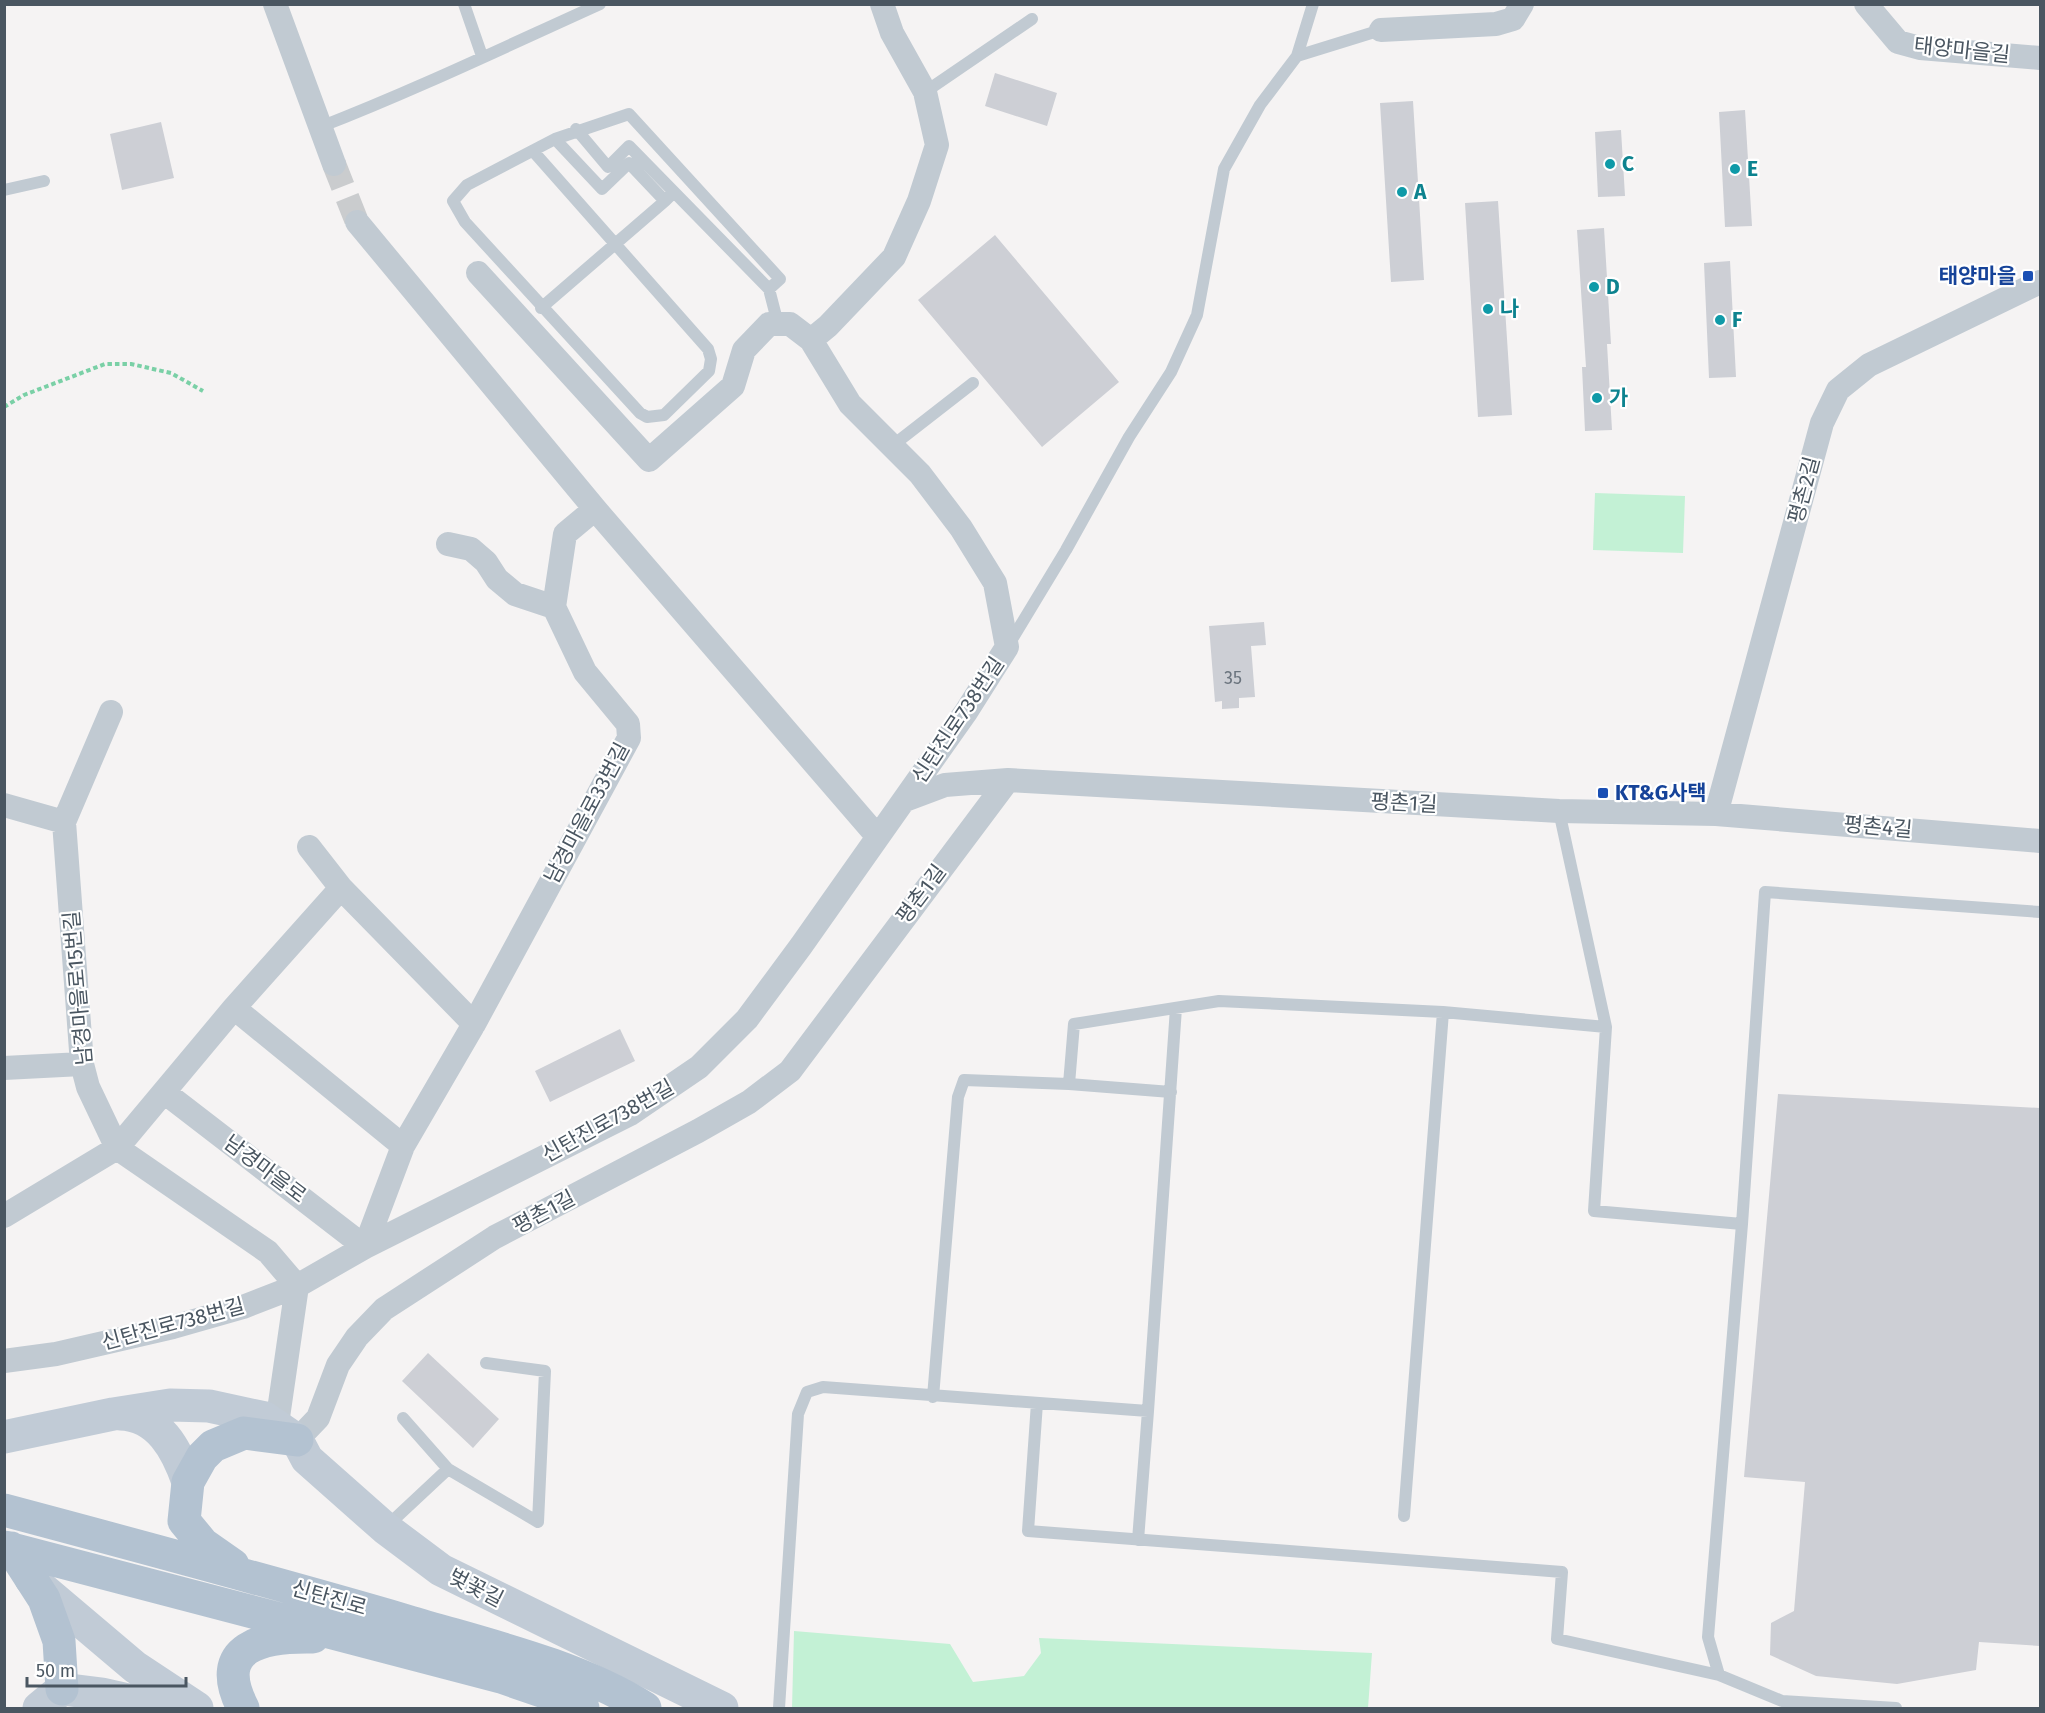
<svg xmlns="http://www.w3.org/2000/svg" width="2045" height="1713" viewBox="0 0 2045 1713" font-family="'Fira Sans','Noto Sans KR',sans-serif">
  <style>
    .green { fill: #c3f1d5 }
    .building { fill: #cdcfd5 }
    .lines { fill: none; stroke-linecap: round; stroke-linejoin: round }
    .street-tunnel { stroke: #caccce; stroke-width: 24; stroke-dasharray: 24 12; stroke-linecap: butt }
    .path { stroke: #7ad0a6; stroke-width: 4; stroke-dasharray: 4.5 3; stroke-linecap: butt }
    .lane { stroke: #c1cad2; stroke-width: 12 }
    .street { stroke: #c1cad2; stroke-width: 24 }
    .secondary { stroke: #c1cbd6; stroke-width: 33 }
    .primary { stroke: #b3c2d1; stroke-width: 33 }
    .culture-dot { fill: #0f9aa8; stroke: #fff; stroke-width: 2 }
    .transit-dot { fill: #1a4fb4; stroke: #fff; stroke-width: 2 }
    .labels { text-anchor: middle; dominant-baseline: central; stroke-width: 4.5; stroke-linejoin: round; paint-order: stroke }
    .number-label { font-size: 18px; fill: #6b747e }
    .street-label { font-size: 21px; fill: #4a5661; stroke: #fff }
    .culture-label { font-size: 21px; font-weight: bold; fill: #0d838f; stroke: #fff; text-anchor: start }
    .transit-label { font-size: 21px; font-weight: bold; fill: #164399; stroke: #fff; text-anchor: end }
  </style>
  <rect width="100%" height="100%" fill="#f5f3f3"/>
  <!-- green -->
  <path class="green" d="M1595,493L1685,496L1683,553L1593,550Z
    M794,1631L950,1644L973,1682L1024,1676L1041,1653L1039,1638L1372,1653L1368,1708H792Z"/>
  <!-- building -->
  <path class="building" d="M995,73L1057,93L1047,126L985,106Z
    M1413,101L1424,280L1391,282L1380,103Z
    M1745,110L1752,226L1725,227L1719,112Z
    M161,122L174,178L122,190L110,134Z
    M1621,130L1625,196L1598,197L1595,132Z
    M1498,201L1512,415L1478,417L1465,203Z
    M1604,228L1611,344H1607L1612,430L1585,431L1582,367H1586L1577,230Z
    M995,235L1119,382L1042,447L918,300Z
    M1730,261L1736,377L1709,378L1704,263Z
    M1264,622L1266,645L1251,646L1255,697L1239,698V708L1222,709V701L1215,702L1209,626Z
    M620,1029L635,1061L550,1102L535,1071Z
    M1778,1094L2040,1108V1646L1979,1642L1976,1670L1897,1684L1816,1676L1770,1655L1771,1623L1794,1611L1805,1482L1744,1477Z
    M428,1353L499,1419L473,1448L402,1381Z"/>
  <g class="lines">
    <!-- street-tunnel -->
    <path class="street-tunnel" d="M334,164L357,222"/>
    <!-- path -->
    <path class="path" d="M4,407L24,395L105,364H131L171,373L203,391"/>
    <!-- lane -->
    <path class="lane" d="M464,4L482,56
      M1297,56L1381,30
      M925,92L1032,19
      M320,127C415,90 507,46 600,4
      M576,129L608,167L629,146L769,289L778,324
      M555,139L602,189L629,163L665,201L674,192
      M533,151L708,349L711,359L709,371L664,415L647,417L640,413L465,222L453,201L467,185L555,139L629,114L780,279L769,289
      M4,190L44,181
      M541,308L665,201
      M892,446L973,383
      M1008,646L1066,550L1129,437L1171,372L1197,315L1224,169L1260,105L1297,56L1313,4
      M1559,811L1606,1027
      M1069,1084L1171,1092
      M933,1397L958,1097L964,1080L1069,1084L1074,1024L1219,1001L1443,1012L1606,1027L1594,1211L1742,1224
      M1037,1403L1028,1531L1562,1572L1557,1639L1719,1675L1782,1701L1896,1708
      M1148,1411L1176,1008
      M403,1418L448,1469
      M1404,1516L1443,1012
      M386,1527L448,1469L538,1522L545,1371L486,1363
      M1719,1675L1708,1637L1742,1224L1765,892L2040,912
      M779,1708L798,1414L807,1392L823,1387L1148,1411L1138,1540"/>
    <!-- street -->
    <path class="street" d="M275,4L334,164
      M1866,4L1898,42L1920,48L2040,58
      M1381,30L1496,24L1513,19L1522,4
      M357,222L595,509L877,836
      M478,273L649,460L733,386L744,350L769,324H790L811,340
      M448,544L471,549L486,562L497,579L515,594L554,607
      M111,712L64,822L82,1064L88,1087L117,1148L268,1252L297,1286L277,1424
      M905,800L945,785L1008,780
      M4,805L64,822
      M1716,814L1822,423L1838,390L1869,365L2040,282
      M309,847L341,888L474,1024
      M234,1008L403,1146
      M4,1068L82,1064
      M164,1092L365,1247L403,1146L474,1024L629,738L628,724L585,672L554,607L565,534L595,509
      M4,1216L117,1148L234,1008L341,888
      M4,1361L56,1354L173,1327L243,1307L297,1286L365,1247L630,1114L699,1067L747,1019L801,946L966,712L1007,647L995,583L961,528L920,474L850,404L811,340L828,326L894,257L919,201L937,145L925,92L892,33L882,4
      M297,1440L318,1418L338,1365L357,1337L384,1309L495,1237L698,1131L749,1102L790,1071L1008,780L1559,811L1716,814L2040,841"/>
    <!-- secondary -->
    <path class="secondary" d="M120,1414C159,1415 177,1450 188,1482
      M4,1437L113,1414L170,1405L209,1406L265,1418L297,1440L307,1459L385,1528L441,1570L722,1708
      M31,1579L135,1667L197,1708
      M39,1708L62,1689L102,1694L164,1708"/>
    <!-- primary -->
    <path class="primary" d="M4,1510C139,1546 273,1582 407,1621C487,1645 574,1664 645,1708
      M4,1547L501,1677L553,1695L583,1708
      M11,1548L44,1599L59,1641L62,1689
      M233,1565L203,1544L184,1521L188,1482L202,1457L213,1446L244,1433L297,1440
      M243,1708C211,1646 263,1636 313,1637"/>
  </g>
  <!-- markers -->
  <g class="culture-dot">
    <circle cx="1610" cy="164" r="6"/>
    <circle cx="1735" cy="169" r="6"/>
    <circle cx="1402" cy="192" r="6"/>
    <circle cx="1594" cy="287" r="6"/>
    <circle cx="1488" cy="309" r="6"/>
    <circle cx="1720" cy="320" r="6"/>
    <circle cx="1597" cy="398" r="6"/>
  </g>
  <g class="transit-dot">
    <rect x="2022" y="270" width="12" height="12" rx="3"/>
    <rect x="1597" y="787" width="12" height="12" rx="3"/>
  </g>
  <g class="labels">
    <!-- number labels -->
    <g class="number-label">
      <text x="1233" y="678">35</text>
    </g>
    <!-- street labels -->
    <g class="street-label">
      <text transform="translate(1962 50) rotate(6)">태양마을길</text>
      <text transform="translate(1804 490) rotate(-75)">평촌2길</text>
      <text transform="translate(958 720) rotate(-56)">신탄진로738번길</text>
      <text transform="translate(1404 803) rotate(3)">평촌1길</text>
      <text transform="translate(587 813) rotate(-62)">남경마을로33번길</text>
      <text transform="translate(1878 827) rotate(5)">평촌4길</text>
      <text transform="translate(921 894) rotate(-53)">평촌1길</text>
      <text transform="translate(78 988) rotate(-95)">남경마을로15번길</text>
      <text transform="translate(608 1121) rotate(-29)">신탄진로738번길</text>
      <text transform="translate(265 1169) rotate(37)">남경마을로</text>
      <text transform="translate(544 1212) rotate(-28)">평촌1길</text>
      <text transform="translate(173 1324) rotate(-15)">신탄진로738번길</text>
      <text transform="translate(476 1588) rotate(27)">벚꽃길</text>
      <text transform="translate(329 1598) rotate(16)">신탄진로</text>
    </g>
    <!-- culture labels -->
    <g class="culture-label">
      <text x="1622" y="164">C</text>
      <text x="1747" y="169">E</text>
      <text x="1414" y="192">A</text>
      <text x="1606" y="287">D</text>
      <text x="1500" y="309">나</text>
      <text x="1732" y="320">F</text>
      <text x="1609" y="398">가</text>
    </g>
    <!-- transit labels -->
    <g class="transit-label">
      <text x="2016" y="276">태양마을</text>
      <text x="1615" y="793" text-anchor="start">KT&amp;G사택</text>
    </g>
  </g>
  <!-- border -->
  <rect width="2045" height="1713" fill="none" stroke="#4a5661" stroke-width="12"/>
  <!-- scale -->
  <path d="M27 1677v9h159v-9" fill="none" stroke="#4a5661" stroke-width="3"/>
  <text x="36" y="1677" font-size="18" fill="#4a5661" stroke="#ffffff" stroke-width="4.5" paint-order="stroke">50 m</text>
</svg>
